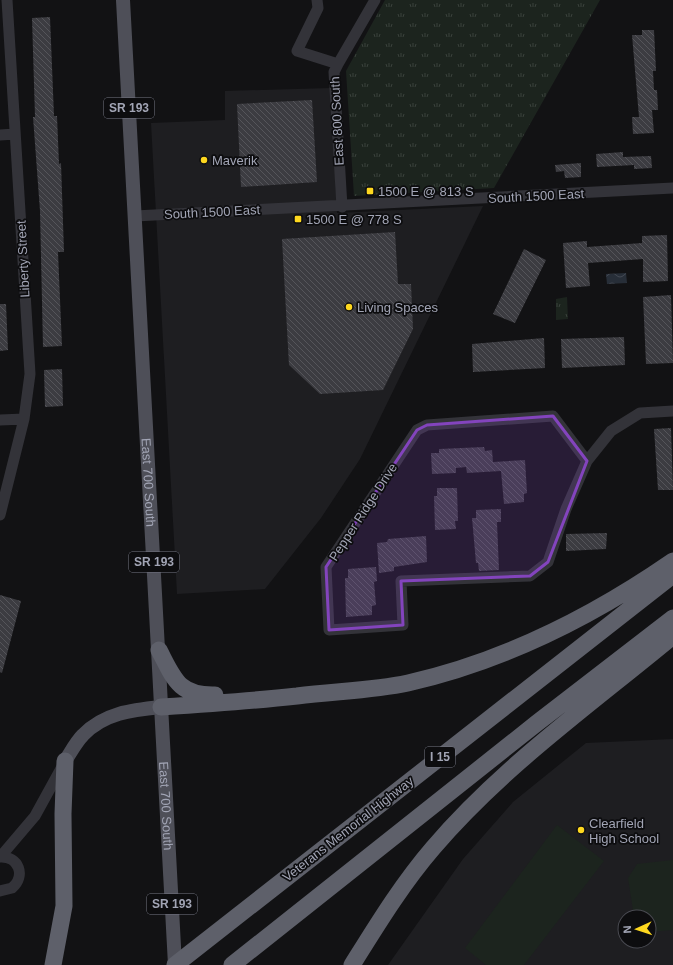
<svg xmlns="http://www.w3.org/2000/svg" width="673" height="965" viewBox="0 0 673 965" font-family="Arial,sans-serif">
  <style>
    .built { fill: #1e1e21; fill-rule: evenodd }
    .grass { fill: url(#grass-tufts) }
    .pitch { fill: #1c241e }
    .water { fill: url(#water-waves) }
    .building { fill: url(#building-back-hatch) }
    .lines { fill: none; stroke-linecap: round; stroke-linejoin: round }
    .minor { stroke: #333339; stroke-width: 11 }
    .major { stroke: #4e4f58; stroke-width: 14 }
    .highway { stroke: #5e606a; stroke-width: 17 }
    .marked { fill: #8344bd; fill-opacity: 0.2; stroke: #8344bd; stroke-width: 3; stroke-linejoin: round }
    .poi-dot { fill: #fed81f; stroke: #0d0d0f; stroke-width: 1.5 }
    .labels { text-anchor: middle; dominant-baseline: central; stroke-width: 3.5; stroke-linejoin: round; paint-order: stroke }
    .shield { fill: #0d0d0f; stroke: #757783; stroke-width: 1 }
    .shield-label { font-size: 12px; font-weight: bold; fill: #a2a5b5 }
    .street-label { font-size: 13px; fill: #a2a5b5; stroke: #0d0d0f }
    .poi-label { font-size: 13px; fill: #a2a5b5; stroke: #0d0d0f; text-anchor: start }
  </style>
  <defs>
    <pattern id="grass-tufts" width="24" height="20" patternUnits="userSpaceOnUse"><rect width="24" height="20" fill="#1c241e"/><path d="M3 7l-1-3M5 7V3M7 7l1-3M15 17l-1-3M17 17v-4M19 17l1-3" fill="none" stroke="#3a413c"/></pattern>
    <pattern id="water-waves" width="16" height="10" patternUnits="userSpaceOnUse"><rect width="16" height="10" fill="#272e38"/><path d="M0 5q4-4 8 0t8 0" fill="none" stroke="#434953"/></pattern>
    <pattern id="building-back-hatch" width="6" height="6" patternUnits="userSpaceOnUse"><rect width="6" height="6" fill="#3c3c41"/><path d="M-1 5l2 2M0 0l6 6M5-1l2 2" fill="none" stroke="#55555a"/></pattern>
  </defs>
  <rect width="100%" height="100%" fill="#121214"/>
  <!-- built -->
  <path class="built" d="M331,88L337,213L483,206L360,459L321,518L265,589L177,594L151,123L225,120V91Z
    M673,739V965H388L463,859L513,802L586,743ZM625,917H649V941H625Z"/>
  <!-- grass -->
  <path class="grass" d="M385,0H600L494,188L354,196L346,71Z
    M567,297L568,319L556,320V299Z"/>
  <!-- pitch -->
  <path class="pitch" d="M557,825L604,861L524,965H486L465,948Z
    M673,860V930L649,932V917H634L628,878L637,864Z"/>
  <!-- water -->
  <path class="water" d="M626,273L627,283L607,284L606,274Z"/>
  <!-- building -->
  <path class="building" d="M50,17L54,116H57L59,164L61,163L64,252H58L62,346L43,347L40,211L33,117H35L32,18Z
    M642,30H654L656,71H653L654,90H657L658,110H652L654,133L633,134L632,117H639L632,35H642Z
    M312,100L317,182L241,187L237,104Z
    M623,152V157L651,156L652,168L634,169V165L597,167L596,154Z
    M581,163V177L565,178L564,171L556,172L555,165Z
    M395,232L398,284H411L413,329L383,390L320,394L289,365L282,239Z
    M667,235L668,281L643,282V259L588,263L590,286L566,288L563,243L587,241V247L642,243V236Z
    M524,249L546,260L515,323L493,314Z
    M671,295L673,363L646,364L643,297Z
    M0,304H6L8,350L0,351Z
    M624,337L625,365L562,368L561,339Z
    M544,338L545,368L473,372L472,344Z
    M62,369L63,406L45,407L44,370Z
    M671,428L673,490H658L654,429Z
    M484,447L485,451L492,450L493,462L525,460L527,493L524,494V502L504,504L501,471L467,473L466,467L456,468V473L432,474L431,453H439V449Z
    M437,488H457L458,521H455L456,529L435,530L434,496H437Z
    M501,509V522H497L499,570L479,571L478,563H476L472,518H476V510Z
    M607,533L606,549L566,551V534Z
    M426,536L427,562L394,567V571L379,573L377,543L387,542L388,539Z
    M376,567L377,581L374,582L376,605L372,606V615L346,617L345,578H348V569Z
    M0,595L21,601L2,673L0,672Z"/>
  <g class="lines">
    <!-- minor -->
    <path class="minor" d="M317,0L318,8L297,51L338,64L334,72L342,207
      M338,64L375,0
      M0,135L15,134
      M135,216L673,188
      M0,420L24,419
      M587,461L553,416L427,425L417,430L326,567L329,630L403,625L401,581L530,576L548,562L566,509L587,461L611,431L640,413L673,411
      M0,515L24,419L30,374L7,0
      M1,856L35,816L63,765
      M0,857C19,856 26,876 12,888L0,891"/>
    <!-- major -->
    <g class="major">
      <path id="s1" d="M123,0L175,965"/>
      <path d="M65,761C71,752 76,742 83,735C104,713 132,710 161,707"/>
    </g>
    <!-- highway -->
    <path class="highway" d="M159,650C174,679 179,696 215,695
      M161,707C207,704 252,701 297,696C334,691 371,691 408,683C505,661 592,617 673,561
      M53,965L64,906L63,814L65,761
      M175,965L673,575
      M232,965L537,723L673,618
      M352,965C377,925 402,884 433,848C502,767 591,704 673,636"/>
  </g>
  <!-- marked area -->
  <path class="marked" d="M553,416L587,461L548,562L530,576L401,581L403,625L329,630L326,567L417,430L427,425Z"/>
  <!-- markers -->
  <g class="poi-dot">
    <circle cx="204" cy="160" r="4"/>
    <rect x="366" y="187" width="8" height="8" rx="2"/>
    <rect x="294" y="215" width="8" height="8" rx="2"/>
    <circle cx="349" cy="307" r="4"/>
    <circle cx="581" cy="830" r="4"/>
  </g>
  <g class="labels">
    <!-- shield labels -->
    <g class="shield">
      <rect x="104" y="98" width="50" height="20" rx="3"/>
      <rect x="129" y="552" width="50" height="20" rx="3"/>
      <rect x="425" y="747" width="30" height="20" rx="3"/>
      <rect x="147" y="894" width="50" height="20" rx="3"/>
    </g>
    <g class="shield-label">
      <text x="129" y="108">SR 193</text>
      <text x="154" y="562">SR 193</text>
      <text x="440" y="757">I 15</text>
      <text x="172" y="904">SR 193</text>
    </g>
    <!-- street labels -->
    <g class="street-label">
      <text transform="translate(337 121) rotate(-93)">East 800 South</text>
      <text transform="translate(536 196) rotate(-3)">South 1500 East</text>
      <text transform="translate(212 212) rotate(-3)">South 1500 East</text>
      <text transform="translate(23 259) rotate(-93)">Liberty Street</text>
      <text stroke="none"><textPath href="#s1" startOffset="483">East 700 South</textPath></text>
      <text transform="translate(363 512) rotate(-57)">Pepper Ridge Drive</text>
      <text stroke="none"><textPath href="#s1" startOffset="807">East 700 South</textPath></text>
      <text transform="translate(348 829) rotate(-38)">Veterans Memorial Highway</text>
    </g>
    <!-- poi labels -->
    <g class="poi-label">
      <text x="212" y="160">Maverik</text>
      <text x="378" y="191">1500 E @ 813 S</text>
      <text x="306" y="219">1500 E @ 778 S</text>
      <text x="357" y="307">Living Spaces</text>
      <text x="589" y="823">Clearfield<tspan x="589" dy="15">High School</tspan></text>
    </g>
  </g>
  <!-- north arrow -->
  <g transform="translate(637 929) rotate(267)"><circle r="19" fill="#0d0d0f" stroke="#494a51"/>
  <path d="M0-3L7 15L0 10L-7 15Z" fill="#fed81f"/>
  <text y="-6" font-size="11" font-weight="bold" text-anchor="middle" fill="#a2a5b5">N</text>
  </g>
</svg>
